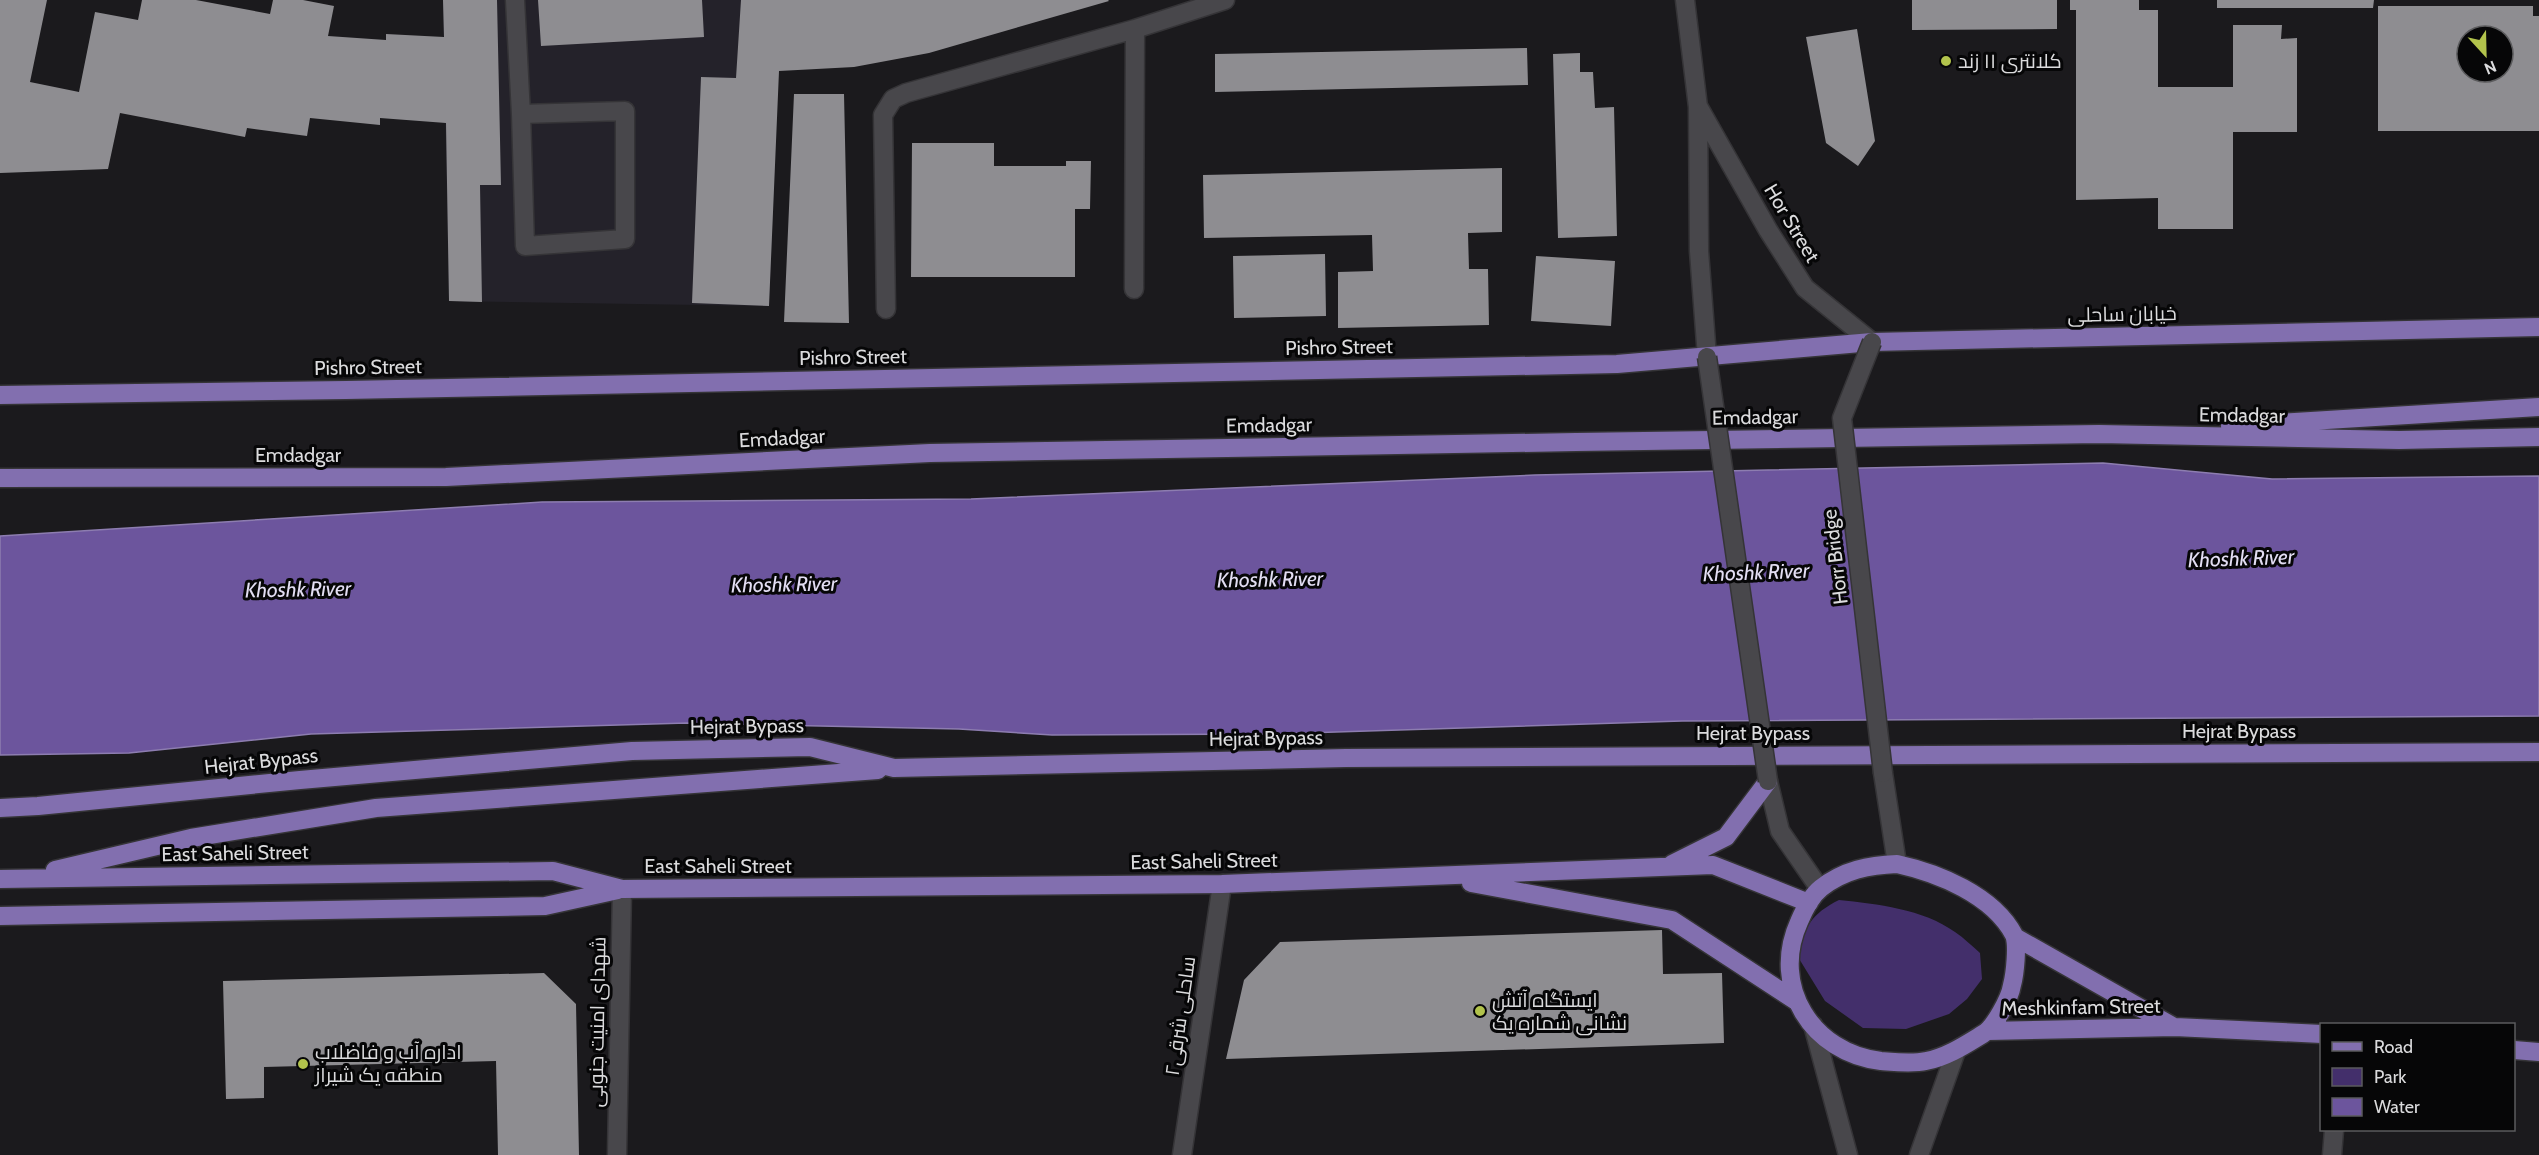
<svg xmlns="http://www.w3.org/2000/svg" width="2539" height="1155" viewBox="0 0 2539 1155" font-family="Cabin,Cairo,sans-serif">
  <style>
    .built { fill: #24222a }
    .green { fill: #432f6b }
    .water { fill: #6c559d; stroke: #8d7db0; stroke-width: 1.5 }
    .building { fill: #8e8d91; fill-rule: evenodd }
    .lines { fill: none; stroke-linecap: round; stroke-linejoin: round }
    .minor-casing { stroke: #353437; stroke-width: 21 }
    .major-casing { stroke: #353437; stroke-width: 21 }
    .minor { stroke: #48474b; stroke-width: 18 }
    .major { stroke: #826faf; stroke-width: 18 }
    .minor-bridge-casing { stroke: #353437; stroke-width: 21; stroke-linecap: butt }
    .minor-bridge { stroke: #48474b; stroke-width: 18 }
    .poi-dot { fill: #b2c34c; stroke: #060607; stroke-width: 2 }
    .labels { text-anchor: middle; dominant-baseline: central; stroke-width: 6; stroke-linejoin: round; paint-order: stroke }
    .poi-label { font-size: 20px; fill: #dbdbdd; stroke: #060607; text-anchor: start }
    .street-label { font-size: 20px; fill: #dbdbdd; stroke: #060607 }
    .water-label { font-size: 21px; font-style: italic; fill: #e3def3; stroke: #060607 }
  </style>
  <rect width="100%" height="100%" fill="#1b1a1d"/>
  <!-- built -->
  <path class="built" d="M443,0H785L778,79L769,306L449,301Z"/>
  <!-- green -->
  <path class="green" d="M1839,900C1877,904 1923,909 1955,932C1964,938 1972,946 1980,953L1982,979L1967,999L1949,1014L1906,1029L1863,1028L1825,1001L1798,957C1804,927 1811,914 1839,900Z"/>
  <!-- water -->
  <path class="water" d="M2103,463L2272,479L2539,476V716L1682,721L1273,734L1052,735L959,729L687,723L311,734L129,753L0,755V536L542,502L971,499L1535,475Z"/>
  <!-- building -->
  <path class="building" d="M0,0H47L30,82L79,92L95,12L138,20L142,0H196L270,14L273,0H303L334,6L328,36L386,40V34L444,37L443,0H497L501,185H480L482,302L449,301L446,123L380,118V125L310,118L307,136L247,128L245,137L120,113L108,169L0,173Z
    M538,0H702L704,37L541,46Z
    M741,0H1108L1109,1L929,53L854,67L779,71L769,306L692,303L701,77L736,78Z
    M1912,0H2057V29L1912,30Z
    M2070,0H2139V10H2158V87H2233V25H2282L2281,39L2297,38V132H2233V229H2158V198L2076,200V10H2070Z
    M2217,0H2374L2373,8H2217Z
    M2378,6H2533V16H2539V131H2378ZM2467,36H2503V72H2467Z
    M1857,29L1875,141L1858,166L1826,143L1806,37Z
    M1527,48L1528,85L1215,92V54Z
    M1580,53V72H1593L1595,108L1614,107L1617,236L1558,238L1553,54Z
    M794,94H844L849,323L784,322Z
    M912,143H994V166H1066V161H1091L1090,209H1075V277H911Z
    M1502,168V232L1468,233L1469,269H1488L1489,325L1338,328V272L1373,271L1372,235L1204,238L1203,175Z
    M1325,254L1326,316L1234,318L1233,256Z
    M1536,256L1615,261L1611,326L1531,321Z
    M1662,930L1663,974L1722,973L1724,1043L1226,1059L1244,980L1280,942Z
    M544,973L576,1004L579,1155H498L496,1061L264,1067V1098L226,1099L223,981Z"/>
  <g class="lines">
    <!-- minor casing -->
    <g class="minor-casing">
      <path id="minor" d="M515,0L521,114L525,246L625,239V111L521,114
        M1685,0L1698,107L1699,251L1707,357
        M1699,108L1768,230L1805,288L1872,342
        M1134,289L1135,29
        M886,309L883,115L893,99L906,93L1135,29L1225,0
        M1883,773L1897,864
        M1768,781L1780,831L1820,889
        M1813,1025L1848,1155
        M617,1155L622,889
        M1182,1155L1222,884
        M1919,1155L1956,1051
        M2332,1155L2334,1130"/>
    </g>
    <!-- major casing -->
    <g class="major-casing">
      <path id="major" d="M0,395L346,390L1617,364L1872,342L2539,327
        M2230,426L2539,407
        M0,478L446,477L930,453L1576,442L2099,434L2399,440L2539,437
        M0,808L38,806L300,780L632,751L810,747L894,768L1346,758L2539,752
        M1672,864L1726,837L1768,781
        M1897,864C1938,873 1993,895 2014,935C2018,945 2015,974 2012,985C2010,998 1994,1028 1983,1034C1965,1045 1947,1057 1926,1061C1912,1064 1895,1062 1881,1061C1812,1053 1770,986 1799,922C1804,910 1811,896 1821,888C1844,870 1869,865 1897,864Z
        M55,870L191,838L376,808L878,770
        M0,879L553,871L622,889L1222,884L1713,865L1809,903
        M1471,883L1672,920L1796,1001
        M0,916L545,906L618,890
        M2015,937L2174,1027
        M1988,1031L2175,1027L2322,1034
        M2514,1050L2539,1052"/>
    </g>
    <!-- minor -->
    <use href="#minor" class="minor"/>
    <!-- major -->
    <use href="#major" class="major"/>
    <!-- minor-bridge casing -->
    <g class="minor-bridge-casing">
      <path id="minor-bridge" d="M1872,342L1842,418L1883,773
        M1707,357L1768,781"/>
    </g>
    <!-- minor-bridge -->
    <use href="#minor-bridge" class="minor-bridge"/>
  </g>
  <!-- markers -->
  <g class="poi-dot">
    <circle cx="1946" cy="61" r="6"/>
    <circle cx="1480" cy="1011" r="6"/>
    <circle cx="303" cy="1064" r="6"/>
  </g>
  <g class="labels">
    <!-- poi labels -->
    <g class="poi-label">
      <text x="1958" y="61">کلانتری ۱۱ زند</text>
      <text x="1492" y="1000">ایستگاه آتش<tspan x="1492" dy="23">نشانی شماره یک</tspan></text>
      <text x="315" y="1052">اداره آب و فاضلاب<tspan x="315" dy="23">منطقه یک شیراز</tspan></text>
    </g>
    <!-- street labels -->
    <g class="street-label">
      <text transform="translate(1792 223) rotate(59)">Hor Street</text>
      <text transform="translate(2122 314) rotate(-1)">خیابان ساحلی</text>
      <text transform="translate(1339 347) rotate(-1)">Pishro Street</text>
      <text transform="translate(853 357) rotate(-1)">Pishro Street</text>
      <text transform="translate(368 367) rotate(-1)">Pishro Street</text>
      <text transform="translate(2242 415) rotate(1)">Emdadgar</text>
      <text transform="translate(1755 417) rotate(-1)">Emdadgar</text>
      <text transform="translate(1269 425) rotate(-1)">Emdadgar</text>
      <text transform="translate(782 438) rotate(-3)">Emdadgar</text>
      <text x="298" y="455">Emdadgar</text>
      <text transform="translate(1835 557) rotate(-97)">Horr Bridge</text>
      <text transform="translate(747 726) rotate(-1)">Hejrat Bypass</text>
      <text x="2239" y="731">Hejrat Bypass</text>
      <text x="1753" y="733">Hejrat Bypass</text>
      <text transform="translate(1266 738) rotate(-1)">Hejrat Bypass</text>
      <text transform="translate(261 761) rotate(-6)">Hejrat Bypass</text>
      <text transform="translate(235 853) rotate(-1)">East Saheli Street</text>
      <text transform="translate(1204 861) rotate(-1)">East Saheli Street</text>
      <text x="718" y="866">East Saheli Street</text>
      <text transform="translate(2081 1007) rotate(-1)">Meshkinfam Street</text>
      <text transform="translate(1180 1016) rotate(-82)">ساحلی شرقی۲</text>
      <text transform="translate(597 1022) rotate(-89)">شهدای امنیت جنوبی</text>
    </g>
    <!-- water labels -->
    <g class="water-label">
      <text transform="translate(2241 558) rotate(-2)">Khoshk River</text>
      <text transform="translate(1756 572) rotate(-2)">Khoshk River</text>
      <text transform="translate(1270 579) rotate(-1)">Khoshk River</text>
      <text transform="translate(784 584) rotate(-1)">Khoshk River</text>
      <text transform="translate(298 589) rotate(-1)">Khoshk River</text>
    </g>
  </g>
  <!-- legend -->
  <rect x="2320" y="1023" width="195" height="108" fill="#060607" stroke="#5b5b5d" stroke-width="1.5"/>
  <rect x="2332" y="1042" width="30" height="9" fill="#826faf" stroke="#5b5b5d" stroke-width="1.5"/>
  <text x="2374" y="1053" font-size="18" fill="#dbdbdd">Road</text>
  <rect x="2332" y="1068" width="30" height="18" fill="#432f6b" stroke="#5b5b5d" stroke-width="1.5"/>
  <text x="2374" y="1083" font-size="18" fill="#dbdbdd">Park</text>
  <rect x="2332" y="1098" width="30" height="18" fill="#6c559d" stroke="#5b5b5d" stroke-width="1.5"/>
  <text x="2374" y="1113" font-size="18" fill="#dbdbdd">Water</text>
  <!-- north arrow -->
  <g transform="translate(2485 54) rotate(158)"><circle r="28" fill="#060607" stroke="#5b5b5d" stroke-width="1.5"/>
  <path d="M0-4.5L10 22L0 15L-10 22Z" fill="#b2c34c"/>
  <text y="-9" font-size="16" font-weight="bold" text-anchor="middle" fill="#dbdbdd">N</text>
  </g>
</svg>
